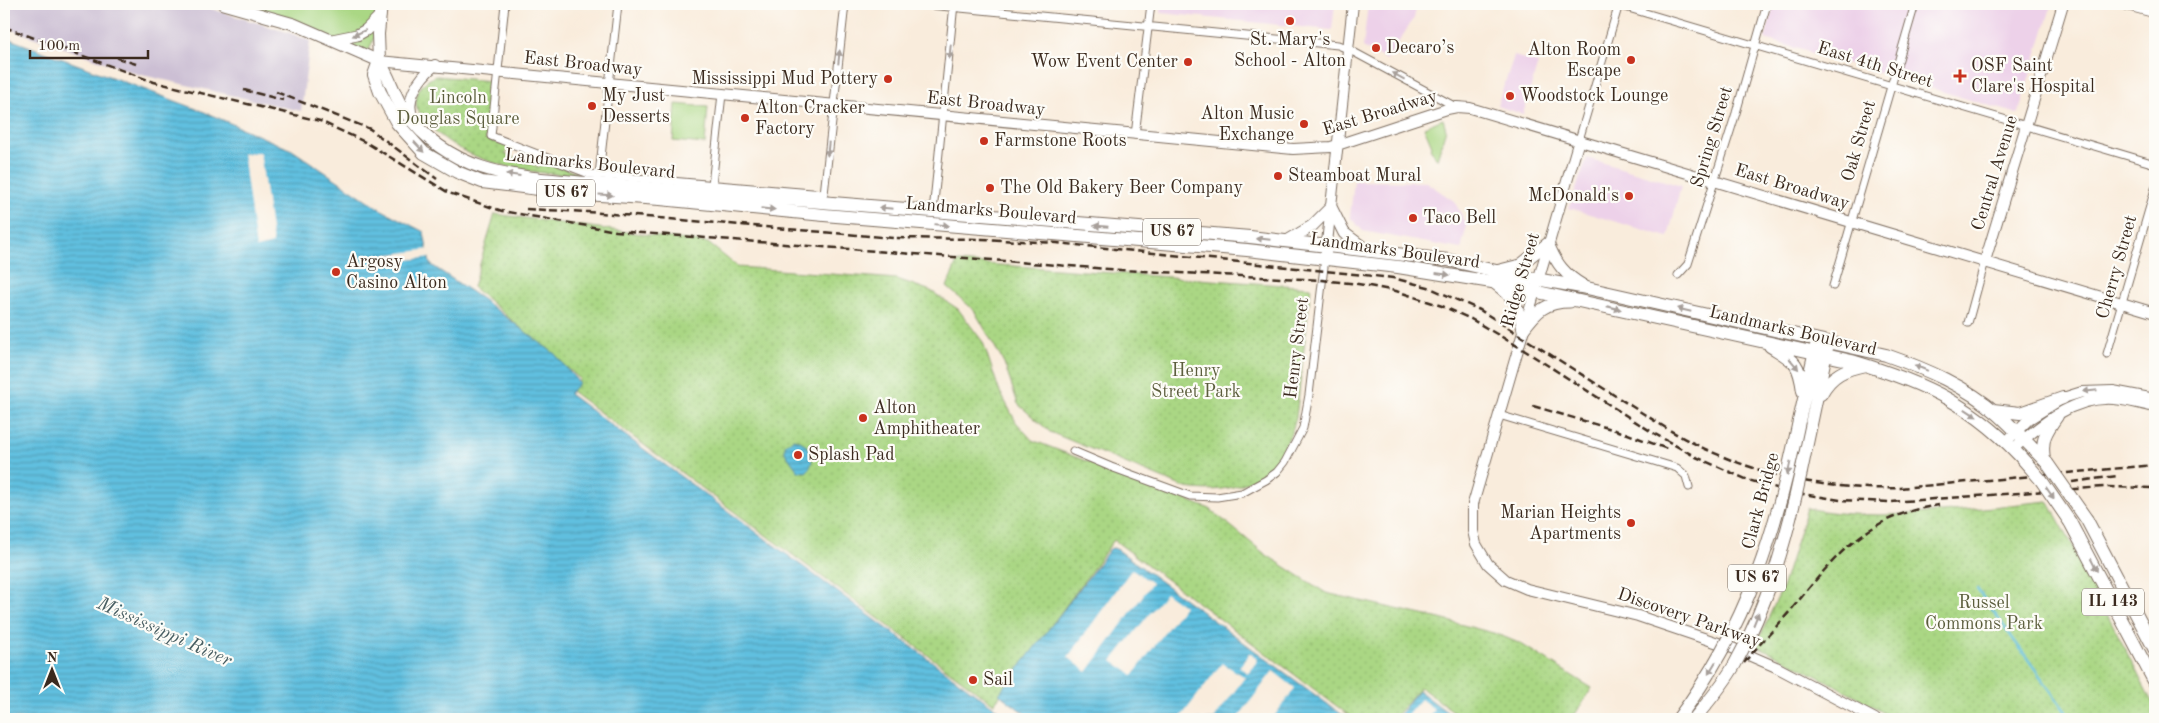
<svg xmlns="http://www.w3.org/2000/svg" width="2159" height="723" viewBox="0 0 2159 723" font-family="'Old Standard TT',serif">
  <style>
    .built { fill: #edd1e9 }
    .industrial { fill: #ccbfd4 }
    .grass { fill: #aad784; stroke: #728051 }
    .park { fill: url(#park-dots); stroke: #728051 }
    .water { fill: url(#water-rules); stroke: #4e757f }
    .pier { fill: #f9ecdc }
    .lines { fill: none; stroke-linecap: round; stroke-linejoin: round }
    .stream { stroke: #61c0e0; stroke-width: 2.5 }
    .street-casing { stroke: #7e6e60; stroke-width: 9 }
    .secondary-casing { stroke: #7e6e60; stroke-width: 12 }
    .primary-casing { stroke: #7e6e60; stroke-width: 13 }
    .highway-casing { stroke: #7e6e60; stroke-width: 14 }
    .street { stroke: #fff; stroke-width: 7 }
    .secondary { stroke: #fff; stroke-width: 10 }
    .primary { stroke: #fff; stroke-width: 11 }
    .highway { stroke: #fff; stroke-width: 12 }
    .rail { stroke: #3b2a1e; stroke-width: 2.5; stroke-dasharray: 8 4; stroke-linecap: butt }
    .highway-bridge-casing { stroke: #7e6e60; stroke-width: 14; stroke-linecap: butt }
    .highway-bridge { stroke: #fff; stroke-width: 12 }
    .oneway { fill: #a79f9a }
    .poi-dot { fill: #c8321e; stroke: #fdfcf7; stroke-width: 2 }
    .labels { text-anchor: middle; dominant-baseline: central; stroke-width: 4.5; stroke-linejoin: round; paint-order: stroke }
    .shield { fill: #fdfcf7; stroke: #75695f; stroke-width: 1 }
    .shield-label { font-size: 16px; font-weight: bold; fill: #3b2a1e }
    .poi-label { font-size: 18px; fill: #3b2a1e; stroke: #fdfcf7; text-anchor: start }
    .street-label { font-size: 18px; fill: #3b2a1e; stroke: #fdfcf7 }
    .park-label { font-size: 18px; fill: #5c5e3d; stroke: #fdfcf7 }
    .water-label { font-size: 19px; font-style: italic; fill: #485e62; stroke: #fdfcf7 }
  </style>
  <defs>
    <pattern id="park-dots" width="8" height="8" patternUnits="userSpaceOnUse" patternTransform="scale(1.25)"><rect width="8" height="8" fill="#aad784"/><path d="M2 2h.1M6 6h.1" fill="none" stroke="#93b972" stroke-width="1.8" stroke-linecap="round"/></pattern>
    <pattern id="water-rules" width="6" height="5" patternUnits="userSpaceOnUse" patternTransform="scale(1.25)"><rect width="6" height="5" fill="#61c0e0"/><path d="M0 2.5h6" fill="none" stroke="#519cb5"/></pattern>
  </defs>
  <rect width="100%" height="100%" fill="#fdfcf7"/>
  <filter id="ink" filterUnits="userSpaceOnUse"><feTurbulence type="fractalNoise" baseFrequency=".02" numOctaves="2"/><feDisplacementMap in="SourceGraphic" scale="10" xChannelSelector="R" yChannelSelector="G"/><feConvolveMatrix kernelMatrix="1 2 1 2 8 2 1 2 1" color-interpolation-filters="sRGB"/></filter>
  <filter id="wash" filterUnits="userSpaceOnUse"><feTurbulence type="fractalNoise" baseFrequency=".0096" numOctaves="4" result="noise"/><feDisplacementMap in="SourceGraphic" scale="20" xChannelSelector="R" yChannelSelector="G"/><feGaussianBlur stdDeviation="1.12" result="paint"/><feColorMatrix in="noise" values="0 0 0 0 0 0 0 0 0 0 0 0 0 0 0 0 0 1.4 0 .05"/><feComposite in="paint" operator="in"/></filter>
  <g filter="url(#wash)">
    <rect width="100%" height="100%" fill="#f9ecdc"/>
    <!-- built -->
    <path class="built" d="M1162,4H1335L1332,30L1161,13Z
      M1368,4H1417L1414,18L1387,60L1363,47Z
      M1774,4H2052L2018,114L1765,39Z
      M1514,56L1538,63L1523,114L1497,106Z
      M1587,158L1681,186L1668,237L1569,208Z
      M1354,181L1426,182L1454,201L1467,225L1461,249L1363,231L1350,217Z"/>
    <!-- industrial -->
    <path class="industrial" d="M4,4H175L202,6L287,32L310,41L301,111L138,74L4,27Z"/>
    <!-- grass -->
    <path class="grass" d="M234,4H377L375,36L368,52Z
      M676,104L708,107L705,144L673,141Z
      M1443,119L1446,129L1437,159L1430,148L1432,146L1424,127Z"/>
    <!-- park -->
    <path class="park" d="M436,76L491,81L486,139L511,148L505,154L539,167L545,161L584,176C532,174 470,166 431,127C424,120 416,112 416,101C417,88 424,81 436,76Z
      M495,214L708,243L738,267L897,279L931,291L958,309L983,342L999,390L1016,422L1032,440L1210,509L1265,554L1326,593L1440,619L1497,634L1521,644L1592,688L1572,719H1464L1420,687L1393,719H1354L1114,540L994,704L571,391L580,379L473,287Z
      M957,262L1311,287L1296,418C1281,473 1243,497 1186,488L1050,432L1018,404L1004,363L974,310L947,287Z
      M2048,501L2074,548L2155,708V719H1894L1852,694L1756,645L1782,588L1807,508C1878,524 1975,508 2048,501Z"/>
    <!-- water -->
    <path class="water" d="M4,37L202,111L292,150L380,209L424,232L430,264L482,299L555,354L579,383L569,394L1010,719H4Z
      M793,439C808,440 819,461 806,472L798,471L785,453V445Z
      M1113,548L1118,550L1348,719H1032L999,694L1110,549Z
      M1418,690L1456,719H1396Z"/>
    <!-- pier -->
    <path class="pier" d="M260,152L273,244L256,248L243,154Z
      M430,249L431,257L385,263V255Z
      M1132,569L1152,583L1087,672L1068,657Z
      M1166,593L1184,606L1133,675L1112,661Z
      M1250,653L1258,660L1248,673L1239,667Z
      M1222,663L1245,677L1214,719H1184L1181,717Z
      M1273,671L1295,688L1272,719H1237Z
      M1421,699L1434,709L1427,719H1404Z"/>
    <g class="lines">
      <!-- stream -->
      <path class="stream" d="M1977,589L2071,719"/>
    </g>
  </g>
  <g filter="url(#ink)">
    <g class="lines">
      <!-- street casing -->
      <g class="street-casing">
        <path id="street" d="M505,4L491,136L589,174L824,194L845,4
          M919,4L1338,45L1348,49L1456,107
          M1615,4L2155,164
          M2118,4L2155,14
          M1135,135L1151,4
          M1579,140L1619,4
          M599,175L618,4
          M712,185L722,94
          M933,212L954,4
          M1678,275L1688,264L1736,113L1767,4
          M1833,286L1915,4
          M1968,323L1985,261
          M2107,354L2155,189
          M1499,415L1677,468L1686,476L1689,487
          M1073,451L1111,467L1190,496L1217,497L1242,493L1266,480L1277,472L1285,462L1303,428L1309,395L1325,258"/>
      </g>
      <!-- secondary casing -->
      <g class="secondary-casing">
        <path id="secondary" d="M379,61L1293,149L1331,147L1447,109L1457,107L1470,108L2155,313
          M414,121C403,100 419,78 435,65
          M1579,140L1473,504V531L1476,544L1488,564L1506,580L1527,589L1638,616L1730,647L1776,667L1875,719
          M1326,252L1353,4
          M1985,261L2063,4
          M2006,442L2029,419L2063,398L2082,392L2113,391L2155,399
          M2013,449C2041,424 2074,396 2114,399C2128,400 2142,404 2155,407"/>
      </g>
      <!-- primary casing -->
      <g class="primary-casing">
        <path id="primary" d="M223,4L294,24L379,61
          M332,40L357,35L366,30L380,16
          M1287,241L1312,226L1331,207L1344,233L1368,251
          M1496,271L1520,265L1548,243C1556,264 1565,275 1584,286
          M1494,283C1516,299 1518,304 1523,330
          M1523,330C1537,311 1545,302 1570,302"/>
      </g>
      <!-- highway casing -->
      <g class="highway-casing">
        <path id="highway" d="M381,4L378,34L379,61L374,75L380,92L397,123L424,153L457,172L482,182L570,193L660,199L824,215L1247,250L1398,267L1492,282L1852,361C1926,383 1976,406 2028,465
          M379,61C390,77 394,96 405,112C454,179 525,177 599,184L1250,237L1448,260L1518,276L1587,288L1886,355C1926,369 1966,386 1998,414C2015,429 2031,447 2047,463
          M1770,346C1794,361 1799,361 1803,391
          M1821,394C1831,375 1845,369 1865,365
          M1993,410L2020,413L2063,398
          M1799,421L1816,346
          M2044,460C2041,439 2045,433 2057,416
          M1801,472L1827,348
          M2087,520L2155,650
          M2070,522L2155,683"/>
      </g>
      <!-- street -->
      <use href="#street" class="street"/>
      <!-- secondary -->
      <use href="#secondary" class="secondary"/>
      <!-- primary -->
      <use href="#primary" class="primary"/>
      <!-- highway -->
      <use href="#highway" class="highway"/>
      <!-- rail -->
      <path class="rail" d="M4,27L154,82L320,121L367,143L449,193L502,211L616,231L1121,270L1322,280L1358,284L1396,291L1442,306L1471,319L1519,347L1655,434L1696,457L1748,480L1791,492L1840,500L1891,502L2104,487L2155,488
        M117,58L139,65
        M244,90L283,100
        M276,92L370,129L437,179
        M526,209L588,212L893,238L982,239L1057,243L1393,278L1428,287L1480,310L1666,428C1738,471 1816,491 1900,488L2155,465
        M1533,406L1625,433L1670,450
        M2072,482L2117,476
        M1744,663C1758,645 1775,629 1790,611C1835,557 1864,516 1939,505"/>
      <!-- highway-bridge casing -->
      <g class="highway-bridge-casing">
        <path id="highway-bridge" d="M2047,463L2087,520
          M2028,465L2041,480L2070,522
          M1678,719C1747,626 1776,533 1799,421
          M1694,719C1708,702 1724,684 1735,664C1768,605 1787,537 1801,472"/>
      </g>
      <!-- highway-bridge -->
      <use href="#highway-bridge" class="highway-bridge"/>
    </g>
    <!-- one-way arrows -->
    <defs><path id="oneway-solid" d="M-6-.8H1V-3.2L6.5 0L1 3.2V.8H-6Z" transform="scale(1.25)"/></defs>
    <g class="oneway">
      <use href="#oneway-solid" transform="translate(359 33) rotate(155)"/>
      <use href="#oneway-solid" transform="translate(950 52) rotate(96)"/>
      <use href="#oneway-solid" transform="translate(839 57) rotate(-84)"/>
      <use href="#oneway-solid" transform="translate(1398 76) rotate(-152)"/>
      <use href="#oneway-solid" transform="translate(419 147) rotate(47)"/>
      <use href="#oneway-solid" transform="translate(828 149) rotate(96)"/>
      <use href="#oneway-solid" transform="translate(513 175) rotate(-172)"/>
      <use href="#oneway-solid" transform="translate(606 195) rotate(3)"/>
      <use href="#oneway-solid" transform="translate(886 208) rotate(-175)"/>
      <use href="#oneway-solid" transform="translate(768 209) rotate(6)"/>
      <use href="#oneway-solid" transform="translate(942 225) rotate(5)"/>
      <use href="#oneway-solid" transform="translate(1101 226) rotate(-175)"/>
      <use href="#oneway-solid" transform="translate(1263 239) rotate(-174)"/>
      <use href="#oneway-solid" transform="translate(1443 274) rotate(8)"/>
      <use href="#oneway-solid" transform="translate(1614 308) rotate(13)"/>
      <use href="#oneway-solid" transform="translate(1684 310) rotate(-167)"/>
      <use href="#oneway-solid" transform="translate(1794 364) rotate(50)"/>
      <use href="#oneway-solid" transform="translate(1921 368) rotate(-157)"/>
      <use href="#oneway-solid" transform="translate(2090 391) rotate(174)"/>
      <use href="#oneway-solid" transform="translate(1971 413) rotate(34)"/>
      <use href="#oneway-solid" transform="translate(1789 468) rotate(103)"/>
      <use href="#oneway-solid" transform="translate(2050 493) rotate(55)"/>
      <use href="#oneway-solid" transform="translate(2094 565) rotate(63)"/>
      <use href="#oneway-solid" transform="translate(1756 619) rotate(-68)"/>
      <use href="#oneway-solid" transform="translate(1712 668) rotate(121)"/>
    </g>
  </g>
  <!-- markers -->
  <g class="poi-dot">
    <circle cx="1290" cy="21" r="5"/>
    <circle cx="1376" cy="48" r="5"/>
    <circle cx="1631" cy="60" r="5"/>
    <circle cx="1188" cy="62" r="5"/>
    <path d="M1957.5 68.5h5v5h5v5h-5v5h-5v-5h-5v-5h5z"/>
    <circle cx="888" cy="79" r="5"/>
    <circle cx="1510" cy="96" r="5"/>
    <circle cx="592" cy="106" r="5"/>
    <circle cx="745" cy="118" r="5"/>
    <circle cx="1304" cy="124" r="5"/>
    <circle cx="984" cy="141" r="5"/>
    <circle cx="1278" cy="176" r="5"/>
    <circle cx="990" cy="188" r="5"/>
    <circle cx="1629" cy="196" r="5"/>
    <circle cx="1413" cy="218" r="5"/>
    <circle cx="336" cy="272" r="5"/>
    <circle cx="863" cy="418" r="5"/>
    <circle cx="798" cy="455" r="5"/>
    <circle cx="1631" cy="523" r="5"/>
    <circle cx="973" cy="680" r="5"/>
  </g>
  <g class="labels">
    <!-- shield labels -->
    <g class="shield">
      <rect x="537" y="179.5" width="58" height="27" rx="4"/>
      <rect x="1143" y="218.5" width="58" height="27" rx="4"/>
      <rect x="1728" y="564.5" width="58" height="27" rx="4"/>
      <rect x="2082" y="588.5" width="62" height="27" rx="4"/>
    </g>
    <g class="shield-label">
      <text x="566" y="193">US 67</text>
      <text x="1172" y="232">US 67</text>
      <text x="1757" y="578">US 67</text>
      <text x="2113" y="602">IL 143</text>
    </g>
    <!-- poi labels -->
    <g class="poi-label">
      <text x="1290" y="40" text-anchor="middle">St. Mary's<tspan x="1290" dy="21">School - Alton</tspan></text>
      <text x="1386" y="48">Decaro’s</text>
      <text x="1621" y="50" text-anchor="end">Alton Room<tspan x="1621" dy="21">Escape</tspan></text>
      <text x="1178" y="62" text-anchor="end">Wow Event Center</text>
      <text x="1971" y="66">OSF Saint<tspan x="1971" dy="21">Clare's Hospital</tspan></text>
      <text x="878" y="79" text-anchor="end">Mississippi Mud Pottery</text>
      <text x="602" y="96">My Just<tspan x="602" dy="21">Desserts</tspan></text>
      <text x="1520" y="96">Woodstock Lounge</text>
      <text x="755" y="108">Alton Cracker<tspan x="755" dy="21">Factory</tspan></text>
      <text x="1294" y="114" text-anchor="end">Alton Music<tspan x="1294" dy="21">Exchange</tspan></text>
      <text x="994" y="141">Farmstone Roots</text>
      <text x="1288" y="176">Steamboat Mural</text>
      <text x="1000" y="188">The Old Bakery Beer Company</text>
      <text x="1619" y="196" text-anchor="end">McDonald's</text>
      <text x="1423" y="218">Taco Bell</text>
      <text x="346" y="262">Argosy<tspan x="346" dy="21">Casino Alton</tspan></text>
      <text x="873" y="408">Alton<tspan x="873" dy="21">Amphitheater</tspan></text>
      <text x="808" y="455">Splash Pad</text>
      <text x="1621" y="513" text-anchor="end">Marian Heights<tspan x="1621" dy="21">Apartments</tspan></text>
      <text x="983" y="680">Sail</text>
    </g>
    <!-- street labels -->
    <g class="street-label">
      <text transform="translate(583 64) rotate(6)">East Broadway</text>
      <text transform="translate(1875 65) rotate(17)">East 4th Street</text>
      <text transform="translate(986 104) rotate(6)">East Broadway</text>
      <text transform="translate(1380 113) rotate(-17)">East Broadway</text>
      <text transform="translate(1712 137) rotate(-73)">Spring Street</text>
      <text transform="translate(1859 141) rotate(-74)">Oak Street</text>
      <text transform="translate(590 164) rotate(6)">Landmarks Boulevard</text>
      <text transform="translate(1995 173) rotate(-73)">Central Avenue</text>
      <text transform="translate(1792 187) rotate(17)">East Broadway</text>
      <text transform="translate(991 211) rotate(5)">Landmarks Boulevard</text>
      <text transform="translate(1395 251) rotate(8)">Landmarks Boulevard</text>
      <text transform="translate(2117 267) rotate(-74)">Cherry Street</text>
      <text transform="translate(1521 280) rotate(-74)">Ridge Street</text>
      <text transform="translate(1793 331) rotate(13)">Landmarks Boulevard</text>
      <text transform="translate(1297 348) rotate(-83)">Henry Street</text>
      <text transform="translate(1761 501) rotate(-75)">Clark Bridge</text>
      <text transform="translate(1689 618) rotate(19)">Discovery Parkway</text>
    </g>
    <!-- park labels -->
    <g class="park-label">
      <text x="458" y="98">Lincoln<tspan x="458" dy="21">Douglas Square</tspan></text>
      <text x="1196" y="371">Henry<tspan x="1196" dy="21">Street Park</tspan></text>
      <text x="1984" y="603">Russel<tspan x="1984" dy="21">Commons Park</tspan></text>
    </g>
    <!-- water labels -->
    <g class="water-label">
      <text transform="translate(164 633) rotate(24)">Mississippi River</text>
    </g>
  </g>
  <!-- margin -->
  <rect width="2159" height="723" fill="none" stroke="#fdfcf7" stroke-width="20"/>
  <!-- north arrow -->
  <g transform="translate(52 670)" stroke="#fdfcf7" stroke-width="4" paint-order="stroke">
  <path d="M0-4L9 19L0 12L-9 19Z" fill="#3b2a1e"/>
  <text y="-8" font-size="14" font-weight="bold" text-anchor="middle" fill="#3b2a1e">N</text>
  </g>
  <!-- scale -->
  <path d="M30 50v8h118v-8" fill="none" stroke="#3b2a1e" stroke-width="2.5"/>
  <text x="38" y="50" font-size="15" fill="#3b2a1e" stroke="#fdfcf7" stroke-width="4" paint-order="stroke">100 m</text>
</svg>
